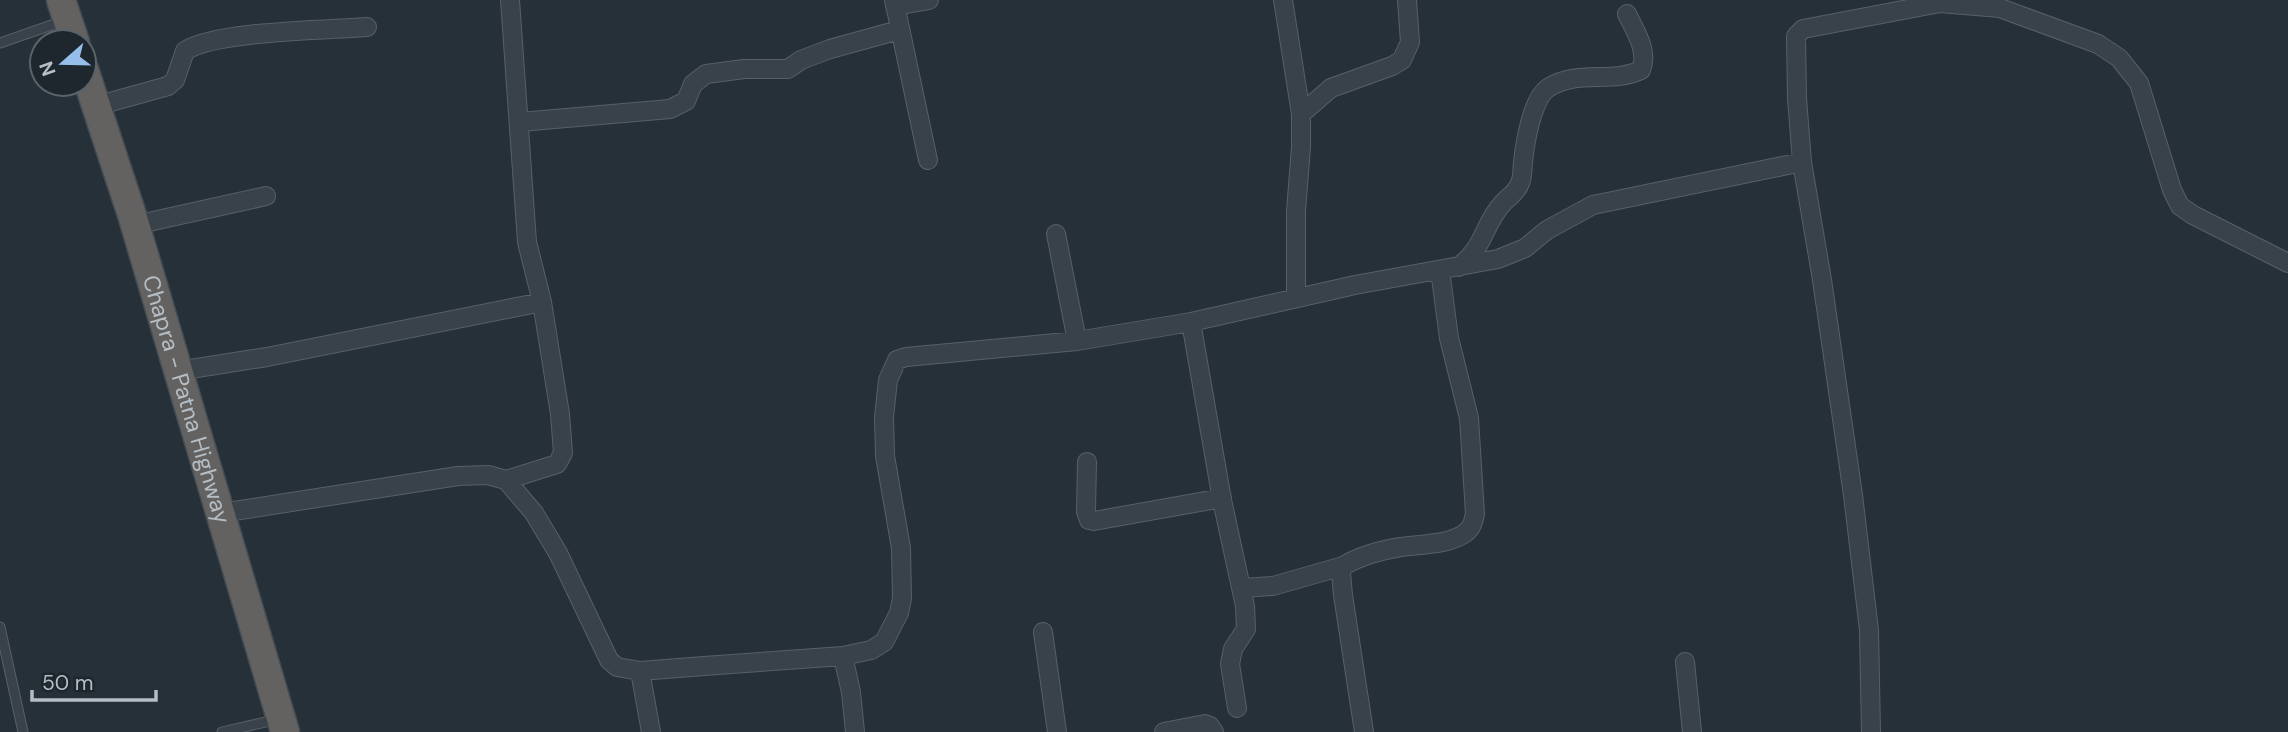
<svg xmlns="http://www.w3.org/2000/svg" width="2288" height="732" viewBox="0 0 2288 732" font-family="'DM Sans',sans-serif">
  <style>
    .lines { fill: none; stroke-linecap: round; stroke-linejoin: round }
    .service-casing { stroke: #576067; stroke-width: 11 }
    .minor-casing { stroke: #576067; stroke-width: 20 }
    .trunk-casing { stroke: #444d54; stroke-width: 31 }
    .service { stroke: #39424a; stroke-width: 9 }
    .minor { stroke: #39424a; stroke-width: 18 }
    .trunk { stroke: #636260; stroke-width: 28 }
    .labels { text-anchor: middle; dominant-baseline: central; stroke-width: 7; stroke-linejoin: round; paint-order: stroke }
    .street-label { font-size: 23px; fill: #b5bdc5; stroke: #1e272e }
  </style>
  <rect width="100%" height="100%" fill="#263039"/>
  <g class="lines">
    <!-- service casing -->
    <g class="service-casing">
      <path id="service" d="M0,43L63,21
        M0,627L23,732
        M222,732L279,719"/>
    </g>
    <!-- minor casing -->
    <g class="minor-casing">
      <path id="minor" d="M894,0L928,160
        M1283,0L1301,114V147L1296,211V297
        M895,6L929,0
        M96,106L168,86L175,80L185,51C214,31 328,30 367,27
        M1301,114L1331,88L1392,66L1402,60L1410,42L1407,0
        M520,122L670,109L686,101L693,84L706,74L744,69H788L801,60L830,49L899,30
        M135,225L266,196
        M1056,234L1077,341
        M1458,267C1485,248 1483,224 1503,203C1510,195 1516,194 1520,183C1523,177 1522,170 1523,162C1525,143 1532,99 1548,88C1576,69 1612,84 1641,70C1649,51 1635,31 1627,14
        M1191,322L1222,500L1245,606L1246,629L1233,649L1230,664L1237,708
        M178,371L267,357L542,302
        M1087,462L1086,512L1089,520L1094,521L1222,498
        M506,480L557,464L563,453L560,414L542,302L527,242L510,0
        M221,513L458,476L488,475L506,480L534,513L558,553L609,660L617,667L640,671L704,666L843,656L871,650L884,642L899,613L902,598L901,548L885,456L884,417L888,380L897,360L906,357L1077,341L1191,322L1355,285L1498,259L1525,248L1547,230L1593,205L1802,162
        M1242,588L1273,586L1343,566
        M1043,632L1057,732
        M843,656L851,692L855,732
        M1685,662L1692,732
        M640,671L651,732
        M1164,732L1205,724L1210,726L1214,732
        M1364,732L1343,595L1341,573L1343,566C1360,556 1382,550 1401,547C1420,544 1449,545 1465,533C1472,528 1473,522 1475,514L1469,418L1449,338L1440,270
        M1871,732L1869,630L1853,495L1822,280L1802,162L1797,98L1796,36L1803,29L1940,3L2000,8L2098,44L2119,58L2139,83L2172,190L2180,206L2193,215L2288,263"/>
    </g>
    <!-- trunk casing -->
    <g class="trunk-casing">
      <g id="trunk">
        <path d="M61,0L75,42"/>
        <path id="s1" d="M84,69L133,218L285,732"/>
      </g>
    </g>
    <!-- service -->
    <use href="#service" class="service"/>
    <!-- minor -->
    <use href="#minor" class="minor"/>
    <!-- trunk -->
    <use href="#trunk" class="trunk"/>
  </g>
  <g class="labels">
    <!-- street labels -->
    <g class="street-label">
      <text stroke="none"><textPath href="#s1" startOffset="346">Chapra - Patna Highway</textPath></text>
    </g>
  </g>
  <!-- north arrow -->
  <g transform="translate(63 63) rotate(250)"><circle r="33" fill="#1e272e" stroke="#5a636a" stroke-width="2"/>
  <path d="M0-5L12 26L0 18L-12 26Z" fill="#95bfea"/>
  <text y="-10" font-size="19" font-weight="bold" text-anchor="middle" fill="#b5bdc5">N</text>
  </g>
  <!-- scale -->
  <path d="M32 690v10h124v-10" fill="none" stroke="#b5bdc5" stroke-width="3.5"/>
  <text x="42" y="690" font-size="21" fill="#b5bdc5" stroke="#1e272e" stroke-width="5" paint-order="stroke">50 m</text>
</svg>
